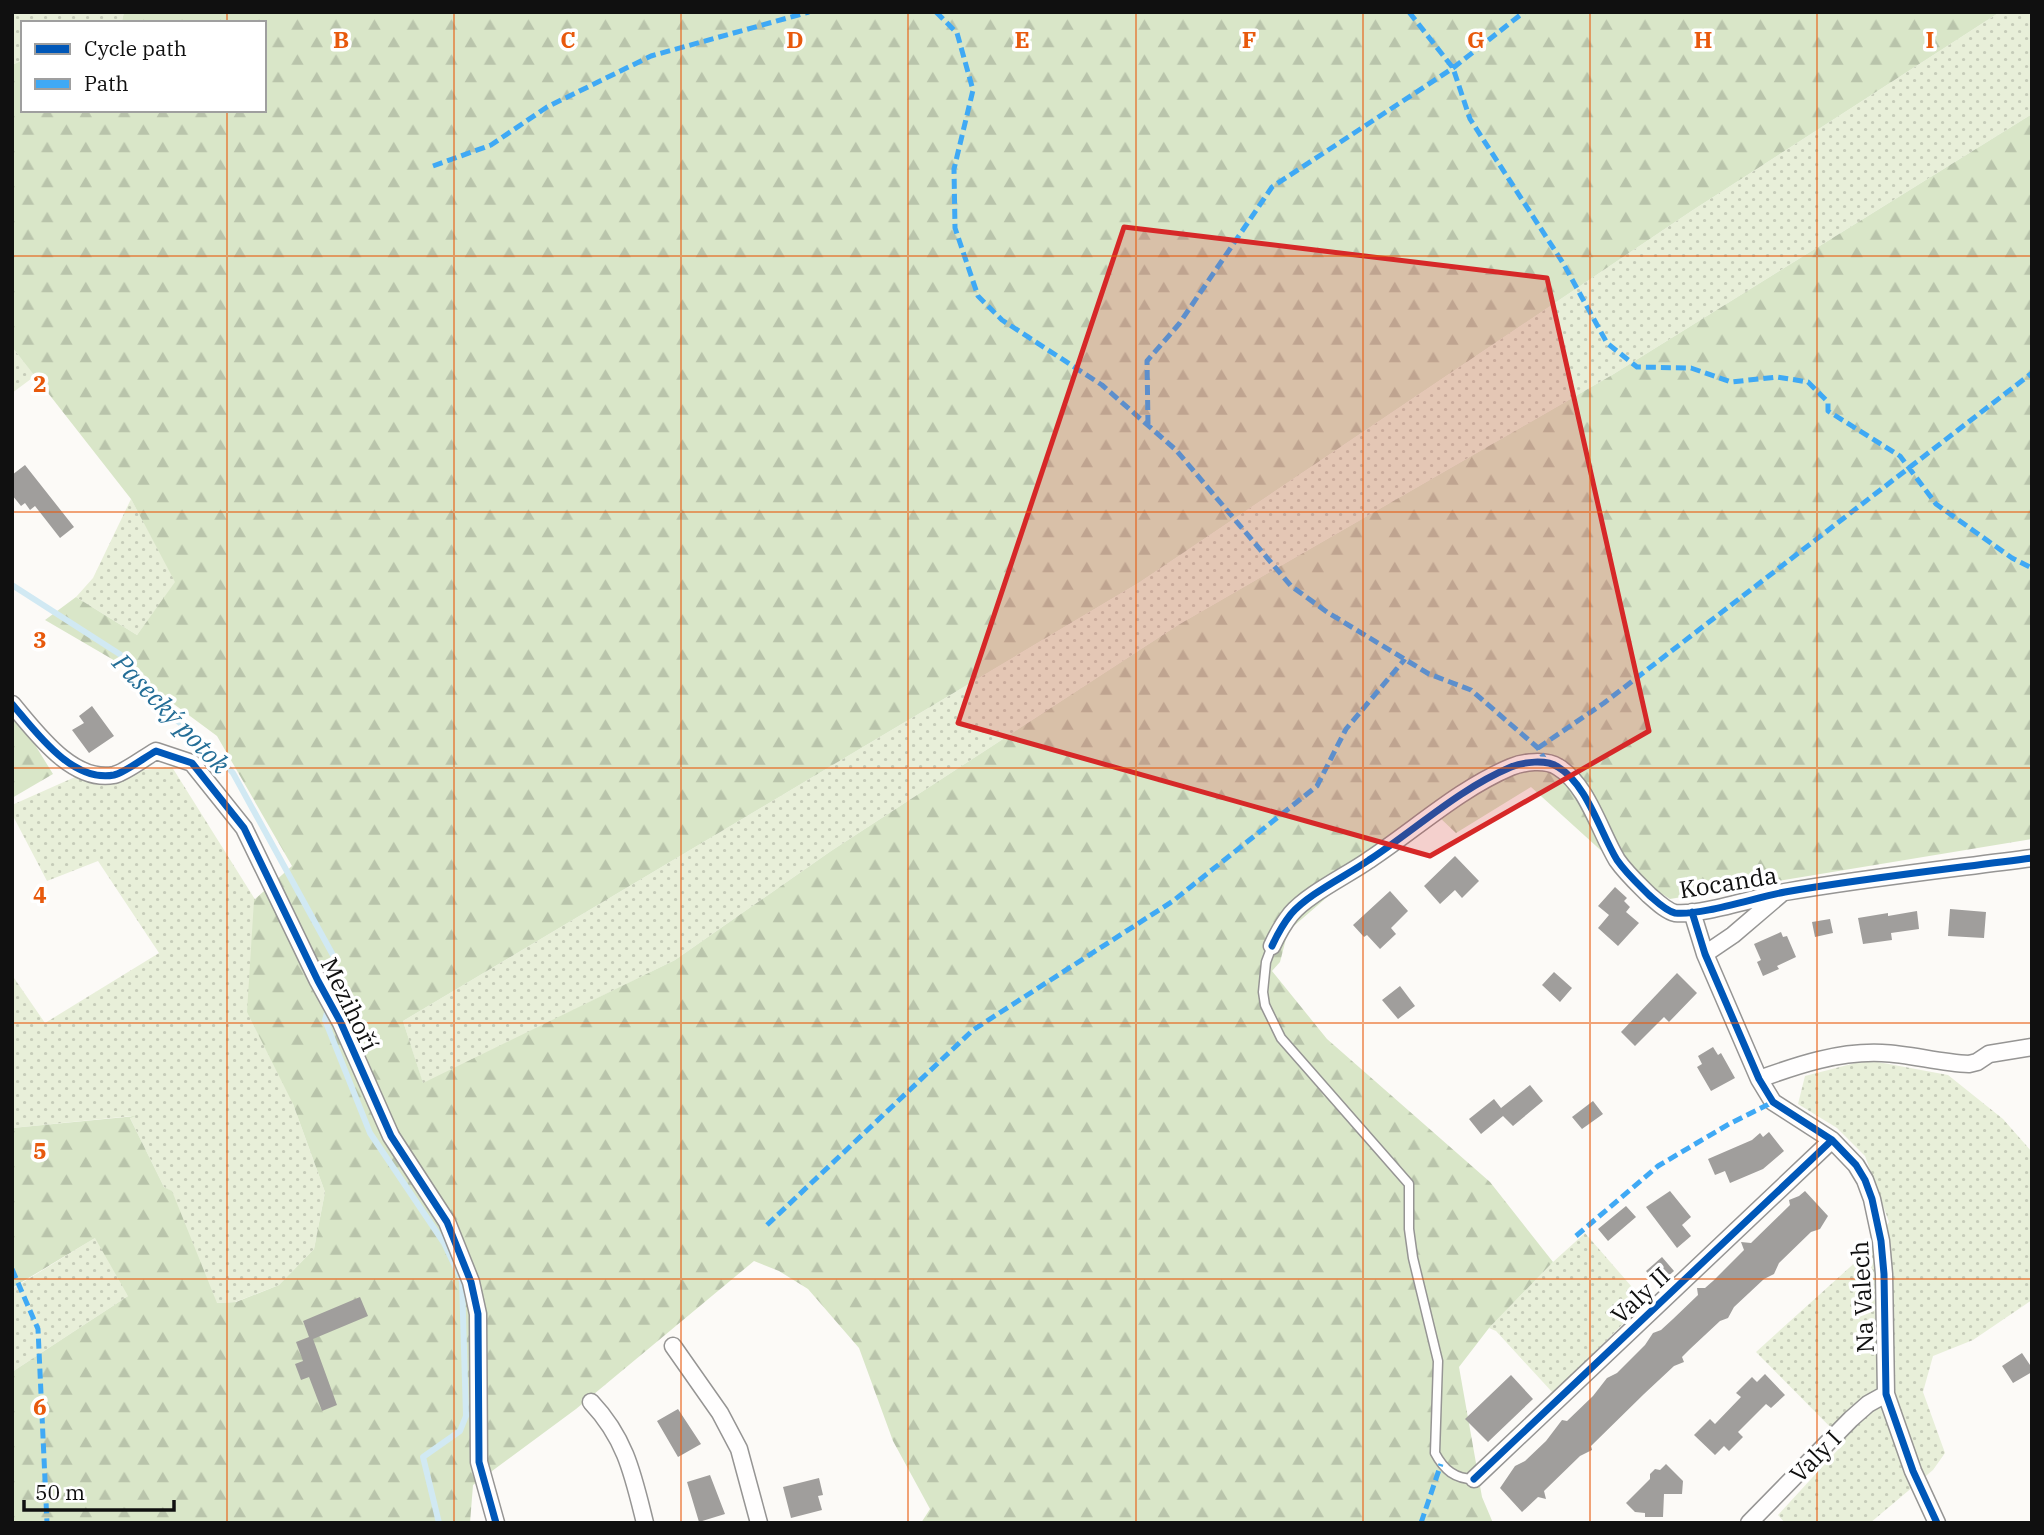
<svg xmlns="http://www.w3.org/2000/svg" width="2044" height="1535" viewBox="0 0 2044 1535" font-family="'IBM Plex Serif',serif">
  <style>
    .grass { fill: url(#grass-dots) }
    .forest { fill: url(#forest-firs) }
    .lines { fill: none; stroke-linecap: round; stroke-linejoin: round }
    .stream { stroke: #d1e9f3; stroke-width: 6 }
    .building { fill: #a09e9c }
    .service-casing { stroke: #969594; stroke-width: 11 }
    .minor-casing { stroke: #969594; stroke-width: 19 }
    .service { stroke: #fffefe; stroke-width: 8 }
    .minor { stroke: #fffefe; stroke-width: 16 }
    .quiet { stroke: #3fa9f5; stroke-width: 5; stroke-dasharray: 10 5; stroke-linecap: butt }
    .cycleway-casing { stroke: #fff; stroke-width: 11 }
    .cycleway { stroke: #0057b8; stroke-width: 7 }
    .marked { fill: #d62828; fill-opacity: 0.2; stroke: #d62828; stroke-width: 5; stroke-linejoin: round }
    .grid { fill: none; stroke: #e8590c; stroke-width: 2; stroke-opacity: 0.55 }
    .labels { text-anchor: middle; dominant-baseline: central; stroke-width: 7; stroke-linejoin: round; paint-order: stroke }
    .street-label { font-size: 24px; fill: #101010; stroke: #fff }
    .water-label { font-size: 26px; font-style: italic; fill: #246e97; stroke: #fff }
    .grid-label { font-size: 23px; text-anchor: middle; font-weight: bold; fill: #e8590c; stroke: #fff; stroke-width: 7; stroke-linejoin: round; paint-order: stroke }
  </style>
  <defs>
    <pattern id="grass-dots" width="8" height="8" patternUnits="userSpaceOnUse" patternTransform="scale(1.75)"><rect width="8" height="8" fill="#e8efd9"/><path d="M2 2h.1M6 6h.1" fill="none" stroke="#c6ccb9" stroke-width="1.8" stroke-linecap="round"/></pattern>
    <pattern id="forest-firs" width="22" height="20" patternUnits="userSpaceOnUse" patternTransform="scale(1.75)"><rect width="22" height="20" fill="#d9e6c8"/><path d="M5 1l3.5 6h-7zM16 11l3.5 6h-7z" fill="#b9c4ab"/></pattern>
  </defs>
  <rect width="100%" height="100%" fill="#fcfaf7"/>
  <!-- grass -->
  <path class="grass" d="M12,12H124L122,21L119,23H23V60L12,65Z
    M2000,12H2032V114L1612,375L1178,625L831,851L675,960L423,1084L403,1021L1140,582L1690,212Z
    M12,347L35,376L12,393Z
    M131,499L176,582L137,635L76,597L93,578Z
    M172,767L256,901L293,1104L325,1192L314,1249L279,1285L235,1302L216,1303L201,1265L128,1296L12,1372V1289L171,1191L164,1187L130,1118L132,1116L12,1128V975L45,1023L159,953L98,861L47,881L12,814V805L75,777Z
    M1867,1060L1948,1075L2003,1119L2032,1152V1300L1973,1340L1933,1356L1923,1392L1945,1453L1933,1470L1870,1523H1785L1778,1515L1845,1442L1756,1352L1870,1249L1889,1222L1865,1156L1837,1128L1798,1104L1805,1076Z
    M1585,1233L1645,1302L1553,1393L1496,1331L1489,1328L1553,1262Z"/>
  <!-- forest -->
  <path class="forest" d="M124,12H2000L1690,212L1140,582L403,1021L423,1083L675,960L831,851L1178,625L1612,375L2032,114V839L1670,899L1617,865L1531,787L1456,833L1438,816L1370,860L1288,931L1280,962L1272,971L1327,1039L1490,1182L1553,1262L1489,1328L1459,1367L1482,1497L1493,1523H921L930,1509L893,1441L859,1348L808,1289L779,1271L754,1261L576,1409L473,1485L470,1523H12V1372L128,1296L95,1238L12,1288V1128L136,1116L130,1118L164,1187L172,1191L217,1303L236,1302L279,1285L314,1249L325,1192L293,1104L247,1012L254,900L292,866L217,736L117,662L45,620L76,597L137,635L175,582L131,499L12,347V65L23,60V110H264V23H119L122,21Z
    M12,718L32,740L53,774L12,798Z"/>
  <g class="lines">
    <!-- stream -->
    <path class="stream" d="M12,585L121,655L163,709L209,747L233,773L334,957V987L331,998
      M328,1009L325,1020L370,1133L444,1243L462,1281L466,1416L460,1431L423,1457L439,1523"/>
  </g>
  <!-- building -->
  <path class="building" d="M25,465L74,527L60,538L35,506L30,510L25,503L21,506L12,495V475Z
    M92,706L114,736L89,753L72,730L84,723L79,716Z
    M1455,856L1479,881L1462,898L1455,890L1440,904L1424,886Z
    M1615,887L1627,898L1624,901L1630,907L1626,912L1639,923L1618,946L1598,928L1609,915L1598,906Z
    M1390,891L1408,911L1391,928L1396,934L1380,949L1367,935L1364,937L1353,925Z
    M1950,909L1986,912L1984,938L1948,936Z
    M1917,911L1919,929L1891,933L1892,940L1863,944L1858,918L1888,913V916Z
    M1830,919L1833,933L1815,937L1812,922Z
    M1781,932L1783,937L1787,936L1796,957L1777,966L1779,969L1763,976L1757,962L1761,960L1754,944Z
    M1554,972L1572,988L1560,1002L1542,985Z
    M1677,973L1697,993L1669,1022L1664,1017L1635,1046L1621,1032Z
    M1400,986L1415,1006L1398,1019L1382,1000Z
    M1713,1047L1718,1055L1721,1053L1735,1078L1711,1091L1697,1067L1702,1064L1698,1056Z
    M1530,1085L1543,1101L1513,1126L1503,1116L1481,1134L1469,1119L1494,1099L1501,1108Z
    M1593,1101L1603,1114L1582,1129L1572,1117Z
    M1769,1132L1784,1151L1763,1169L1730,1183L1725,1171L1715,1175L1708,1159L1752,1140L1760,1133L1763,1137Z
    M1670,1191L1691,1217L1682,1225L1691,1236L1677,1248L1646,1207Z
    M1805,1191L1828,1216L1820,1229L1811,1232L1779,1263L1774,1274L1764,1279L1734,1307L1728,1318L1720,1321L1690,1349L1682,1357L1684,1362L1674,1366L1644,1394L1591,1446L1592,1450L1580,1456L1544,1491L1546,1499L1538,1497L1522,1512L1500,1488L1515,1466L1525,1461L1546,1441L1562,1420L1567,1421L1593,1396L1607,1378L1617,1373L1645,1345L1653,1333L1661,1330L1673,1319L1698,1295L1697,1288H1705L1713,1281L1744,1250L1741,1242L1751,1243L1790,1205L1789,1200L1799,1196Z
    M1626,1206L1636,1217L1608,1241L1598,1229Z
    M1662,1257L1674,1271L1658,1285L1646,1271Z
    M360,1297L368,1316L313,1339L337,1405L322,1411L309,1377L301,1380L295,1364L303,1361L296,1342L309,1337L303,1321Z
    M2022,1353L2032,1368V1372L2013,1383L2002,1366Z
    M1765,1374L1785,1395L1771,1408L1766,1404L1738,1432L1743,1437L1729,1451L1724,1446L1715,1455L1694,1435L1710,1419L1715,1424L1741,1397L1736,1393L1752,1377L1757,1382Z
    M1511,1375L1533,1399L1488,1442L1465,1419Z
    M678,1409L701,1444L678,1457L657,1421Z
    M1666,1464L1683,1481L1682,1494H1664L1663,1517H1645V1513L1635,1512L1626,1503L1650,1479V1474L1655,1469L1660,1470Z
    M710,1475L725,1514L699,1522L687,1482Z
    M819,1478L823,1495L818,1496L822,1510L791,1518L783,1487Z"/>
  <g class="lines">
    <!-- service casing -->
    <g class="service-casing">
      <path id="service" d="M1272,946L1266,962L1263,992L1265,1005L1281,1038L1409,1184V1229L1413,1258L1438,1361L1435,1453C1444,1470 1455,1479 1474,1479"/>
    </g>
    <!-- minor casing -->
    <g class="minor-casing">
      <path id="minor" d="M12,704C36,732 72,783 114,775C126,772 145,757 156,751L192,763L244,828L318,981L341,1023L391,1136L447,1222L471,1282L478,1314L479,1462L496,1523
        M1692,912L1705,954L1759,1079L1773,1102L1832,1140L1856,1165L1865,1180L1872,1199L1881,1241L1884,1274L1886,1394L1913,1471L1937,1523
        M1272,946C1277,935 1283,924 1291,914C1308,894 1346,876 1369,860C1416,829 1459,789 1511,767C1523,762 1546,759 1558,767C1587,784 1600,832 1617,860C1626,873 1638,884 1649,895C1656,901 1666,911 1675,913C1700,916 1757,897 1785,892C1866,878 1949,869 2032,858
        M1705,954L1733,935L1781,894
        M1759,1079C1798,1065 1839,1051 1882,1053C1911,1054 1939,1063 1969,1064L1977,1062L1989,1054L2032,1047
        M673,1346L720,1413L739,1449L759,1523
        M591,1402C626,1439 633,1475 645,1523
        M1474,1479L1832,1140
        M1749,1523L1851,1419L1868,1404L1886,1394"/>
    </g>
    <!-- service -->
    <use href="#service" class="service"/>
    <!-- minor -->
    <use href="#minor" class="minor"/>
    <!-- quiet -->
    <path class="quiet" d="M936,12L957,33L973,90L954,169L955,228L978,296L1002,320L1102,385L1176,450L1291,586L1327,612L1429,674L1471,690L1538,748L1547,763
      M1409,12L1453,68L1470,119L1563,263L1607,343L1637,367L1691,368L1731,382L1777,377L1808,382L1828,402V411L1900,456L1936,504L2012,558L2032,568
      M433,166L491,145L547,107L651,56L809,12
      M1148,425L1147,361L1179,324L1272,187L1453,68L1524,12
      M1538,748L1604,703L2032,373
      M767,1225L973,1030L1173,901L1317,786L1346,729L1405,659
      M1576,1236L1658,1166L1729,1124L1773,1102
      M12,1269L38,1329L47,1523
      M1421,1523L1441,1464"/>
    <!-- cycleway casing -->
    <g class="cycleway-casing">
      <path id="cycleway" d="M12,704C36,732 72,783 114,775C126,772 145,757 156,751L192,763L244,828L318,981L341,1023L391,1136L447,1222L471,1282L478,1314L479,1462L496,1523
        M1692,912L1705,954L1759,1079L1773,1102L1832,1140L1856,1165L1865,1180L1872,1199L1881,1241L1884,1274L1886,1394L1913,1471L1937,1523
        M1272,946C1277,935 1283,924 1291,914C1308,894 1346,876 1369,860C1416,829 1459,789 1511,767C1523,762 1546,759 1558,767C1587,784 1600,832 1617,860C1626,873 1638,884 1649,895C1656,901 1666,911 1675,913C1700,916 1757,897 1785,892C1866,878 1949,869 2032,858
        M1474,1479L1832,1140"/>
    </g>
    <!-- cycleway -->
    <use href="#cycleway" class="cycleway"/>
  </g>
  <!-- marked area -->
  <path class="marked" d="M1124,227L1547,278L1649,731L1430,856L958,723Z"/>
  <!-- grid -->
  <path class="grid" d="M227,12V23M454,12V1523M681,12V1523M908,12V1523M1136,12V1523M1363,12V1523M1590,12V1523M1817,12V1523M227,110V1523M12,256H2032M12,512H2032M12,768H2032M12,1023H2032M12,1279H2032"/>
  <g class="labels">
    <!-- street labels -->
    <g class="street-label">
      <text transform="translate(1728 882) rotate(-9)">Kocanda</text>
      <text transform="translate(350 1004) rotate(64)">Mezihoří</text>
      <text transform="translate(1640 1295) rotate(-43)">Valy II</text>
      <text transform="translate(1862 1297) rotate(-93)">Na Valech</text>
      <text transform="translate(1815 1456) rotate(-46)">Valy I</text>
    </g>
    <!-- water labels -->
    <g class="water-label">
      <text transform="translate(172 713) rotate(46)">Pasecký potok</text>
    </g>
  </g>
  <g class="grid-label">
    <text x="341" y="48">B</text>
    <text x="568" y="48">C</text>
    <text x="795" y="48">D</text>
    <text x="1022" y="48">E</text>
    <text x="1249" y="48">F</text>
    <text x="1476" y="48">G</text>
    <text x="1703" y="48">H</text>
    <text x="1930" y="48">I</text>
    <text x="40" y="392">2</text>
    <text x="40" y="648">3</text>
    <text x="40" y="903">4</text>
    <text x="40" y="1159">5</text>
    <text x="40" y="1415">6</text>
  </g>
  <!-- border -->
  <rect width="2044" height="1535" fill="none" stroke="#101010" stroke-width="28"/>
  <!-- legend -->
  <rect x="21" y="21" width="245" height="91" fill="#ffffff" stroke="#9f9f9f" stroke-width="2"/>
  <rect x="35" y="44" width="35" height="10" fill="#0057b8" stroke="#9f9f9f" stroke-width="2"/>
  <text x="84" y="56" font-size="21" fill="#101010">Cycle path</text>
  <rect x="35" y="79" width="35" height="10" fill="#3fa9f5" stroke="#9f9f9f" stroke-width="2"/>
  <text x="84" y="91" font-size="21" fill="#101010">Path</text>
  <!-- scale -->
  <path d="M24 1500v10h150v-10" fill="none" stroke="#101010" stroke-width="3.5"/>
  <text x="35" y="1500" font-size="21" fill="#101010" stroke="#ffffff" stroke-width="5" paint-order="stroke">50 m</text>
</svg>
